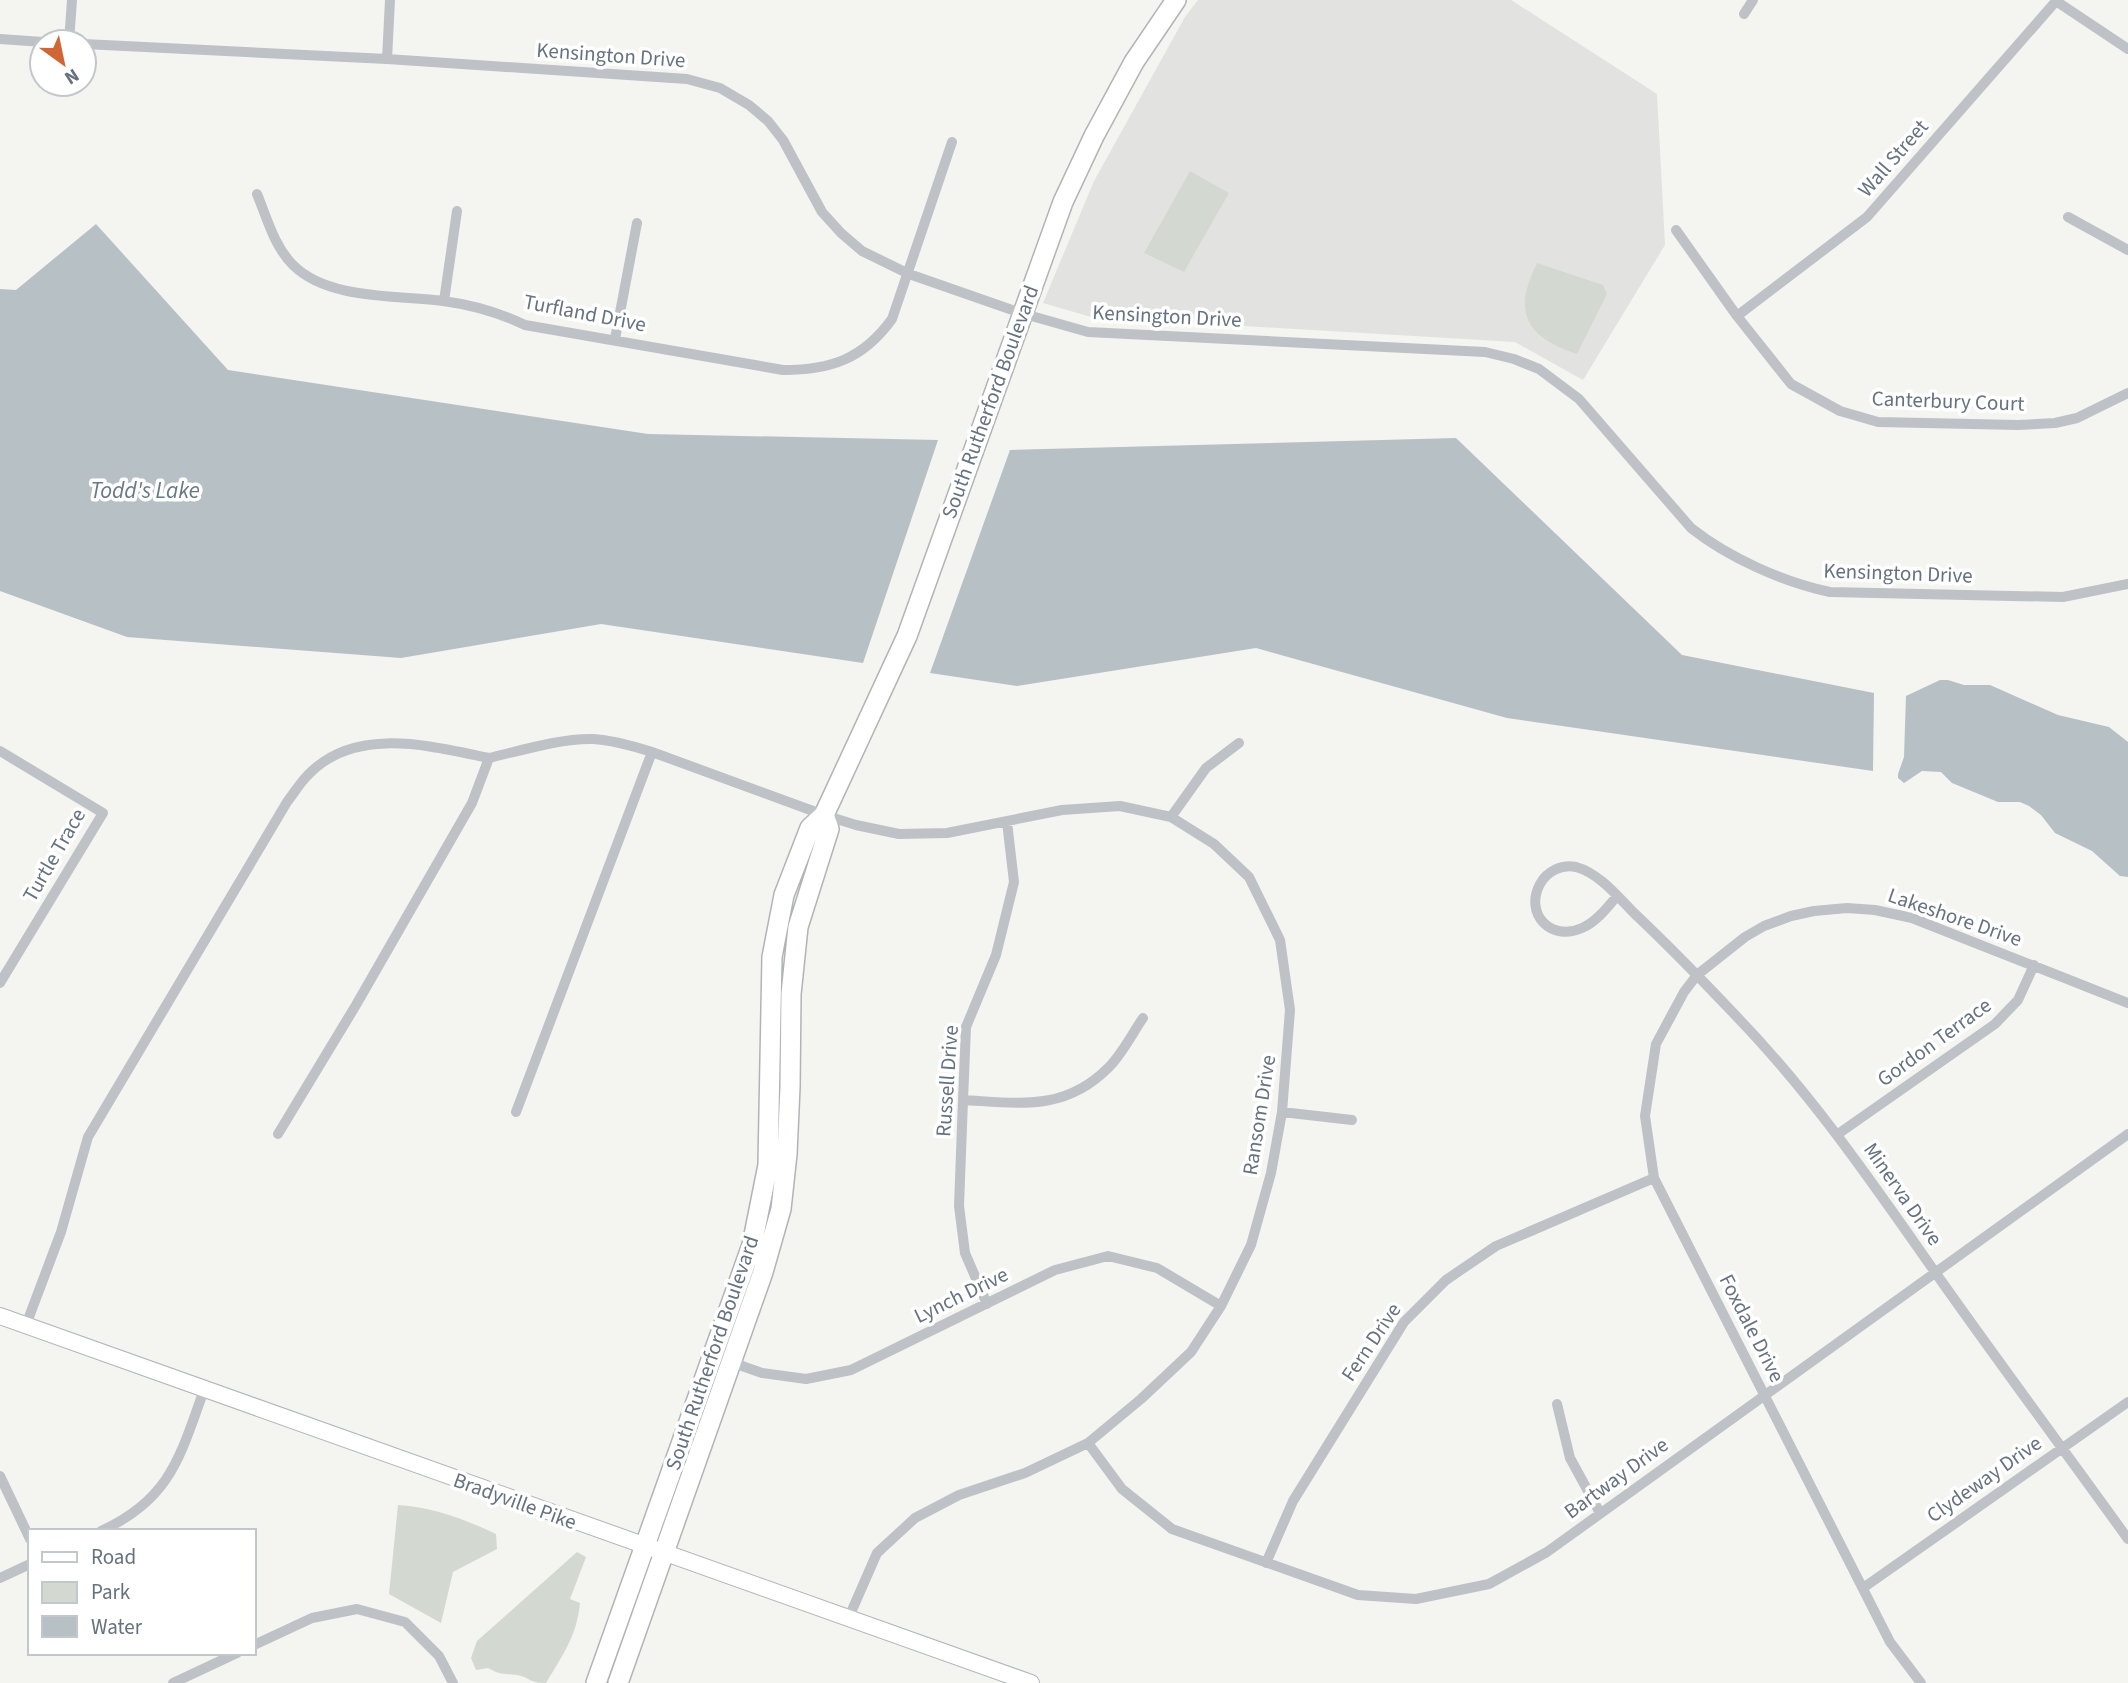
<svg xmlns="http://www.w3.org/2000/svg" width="2128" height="1683" viewBox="0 0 2128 1683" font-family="'Source Sans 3',sans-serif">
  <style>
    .built { fill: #e2e3e1 }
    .green { fill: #d3d9d1 }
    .water { fill: #b7c0c5 }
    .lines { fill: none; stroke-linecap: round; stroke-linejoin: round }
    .secondary-casing { stroke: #b1b5b9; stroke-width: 18 }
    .highway-casing { stroke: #b1b4b7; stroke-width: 22 }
    .street { stroke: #bec1c5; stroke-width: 10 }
    .secondary { stroke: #fff; stroke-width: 16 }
    .highway { stroke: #fff; stroke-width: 19 }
    .labels { text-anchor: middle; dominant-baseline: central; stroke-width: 7; stroke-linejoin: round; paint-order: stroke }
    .street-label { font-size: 21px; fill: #66727f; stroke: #fff }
    .water-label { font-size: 23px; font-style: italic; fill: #677983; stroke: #fff }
  </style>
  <rect width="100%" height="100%" fill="#f4f4f1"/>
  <!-- built -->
  <path class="built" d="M1198,0H1511L1657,94L1665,245L1583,380L1515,342L1091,317L1043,303L1094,181L1185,17Z"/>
  <!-- green -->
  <path class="green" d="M1190,171L1229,193L1184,272L1144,253Z
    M1537,263L1603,285L1607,294L1577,354C1526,337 1512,313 1537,263Z
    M398,1505C433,1507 464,1519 496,1534L497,1549L453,1572L441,1623L389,1594Z
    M577,1552L586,1557L570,1599L580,1603C577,1636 562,1656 546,1683C529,1683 529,1677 517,1675C502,1673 503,1676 488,1668L476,1670L471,1658L477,1641Z"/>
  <!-- water -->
  <path class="water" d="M96,224L228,370L648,434L938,440L863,663L601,624L401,658L127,637L0,591V289L16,290Z
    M1456,438L1682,655L1874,693L1873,771L1507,718L1256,648L1017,686L930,673L1010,450Z
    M1940,680H1948L1964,685H1990L2058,715L2109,727L2128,742V877L2120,876L2092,851L2055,833L2041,815L2029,806L2020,802H1998L1952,783L1941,772L1922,771L1904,783L1898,778V774L1904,757L1906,696Z"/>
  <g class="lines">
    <!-- secondary casing -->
    <g class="secondary-casing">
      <path id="secondary" d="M0,1316L1031,1683"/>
    </g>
    <!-- highway casing -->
    <g class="highway-casing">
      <path id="highway" d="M596,1683L752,1245L768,1165L772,957L784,895L810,828L824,815L907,636L1063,202L1094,136L1134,62L1176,0
        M618,1683L763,1272L781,1209L787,1154L790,1087L791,994L798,927L829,829L824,815"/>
    </g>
    <!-- street -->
    <path class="street" d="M2056,1L2128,49
      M1744,14L1753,0
      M0,39L43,42
      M69,42L72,0
      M84,44L387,59L687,79L720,88L749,105L768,121L783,140L822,212L841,233L862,251L909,274L1021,313L1088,332L1485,352L1514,359L1539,369L1579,399L1691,528C1729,558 1783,582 1830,592L2063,597L2128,584
      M387,59L390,0
      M257,194C267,218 274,246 293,265C328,300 397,295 443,301C473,305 498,312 525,325L783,370C831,370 863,359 892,319L952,142
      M2068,217L2128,250
      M1676,230L1737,316L1791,384L1840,411L1878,422L2018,425L2055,423L2077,418L2128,393
      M444,301L457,211
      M1737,316L1867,217L2057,0
      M615,339L637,223
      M0,751L103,813L0,983
      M652,752L824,815L856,825L899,834L947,833L1062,810L1120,806L1171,817L1214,844L1249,877L1280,940L1290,1010L1282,1112L1271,1173L1251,1245L1221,1306L1191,1352L1141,1399L1088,1443L1025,1473L959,1495L915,1518L877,1553L849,1617
      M489,758C519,751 562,738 593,739C613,740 633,746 652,752L516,1112
      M1171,817L1206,768L1239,743
      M1617,896C1607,908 1596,922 1582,928C1551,942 1524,914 1540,884C1547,871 1562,864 1576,867C1599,873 1618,897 1634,913C1670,947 1704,982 1738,1018C1816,1099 1878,1191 1942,1282C2003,1368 2066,1453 2128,1539
      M963,1100C1019,1103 1065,1112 1109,1067C1122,1054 1132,1034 1143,1018
      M1282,1112L1352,1120
      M1838,1134L1995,1024L2018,1000L2034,965
      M987,1304L965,1253L959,1206L963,1100L966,1027L996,955L1014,882L1007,822
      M26,1325L61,1232L88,1137L287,802C294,793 300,783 307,776C354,725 430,746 489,758L472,803L356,1005L278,1134
      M728,1361L762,1373L806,1379L851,1370L1055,1270L1108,1256L1157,1268L1221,1306
      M1557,1404L1570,1458L1600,1513
      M1088,1443L1122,1489L1172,1529L1358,1595L1416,1599L1489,1584L1547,1552L2128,1134
      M0,1476L30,1539
      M101,1531C171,1499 180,1456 204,1390
      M1266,1563L1293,1501L1404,1322L1446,1280L1496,1246L1654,1178
      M0,1578L30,1564
      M1863,1588L2128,1402
      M254,1645L312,1618L357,1609L405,1622L439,1656L453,1683
      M173,1683L237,1653
      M1921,1683L1890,1642L1654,1178L1645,1116L1656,1044L1684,992L1697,975L1745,937L1764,926L1791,916L1814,911L1847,908L1875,910L1912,918L2128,1003"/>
    <!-- secondary -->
    <use href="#secondary" class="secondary"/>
    <!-- highway -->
    <use href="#highway" class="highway"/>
  </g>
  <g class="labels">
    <!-- street labels -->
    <g class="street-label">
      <text transform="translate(611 55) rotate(4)">Kensington Drive</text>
      <text transform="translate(1893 158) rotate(-49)">Wall Street</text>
      <text transform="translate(585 313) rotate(11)">Turfland Drive</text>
      <text transform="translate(1167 316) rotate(3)">Kensington Drive</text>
      <text transform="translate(1948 401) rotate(2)">Canterbury Court</text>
      <text transform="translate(990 402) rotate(-70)">South Rutherford Boulevard</text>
      <text transform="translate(1898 573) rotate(2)">Kensington Drive</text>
      <text transform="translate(54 855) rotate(-60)">Turtle Trace</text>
      <text transform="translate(1955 917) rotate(19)">Lakeshore Drive</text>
      <text transform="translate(1934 1042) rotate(-36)">Gordon Terrace</text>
      <text transform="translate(947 1081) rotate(-86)">Russell Drive</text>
      <text transform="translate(1259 1115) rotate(-81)">Ransom Drive</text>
      <text transform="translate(1903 1194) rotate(55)">Minerva Drive</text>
      <text transform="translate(961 1295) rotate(-26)">Lynch Drive</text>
      <text transform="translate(1752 1328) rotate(63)">Foxdale Drive</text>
      <text transform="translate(1371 1342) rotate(-56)">Fern Drive</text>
      <text transform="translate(712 1353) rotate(-71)">South Rutherford Boulevard</text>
      <text transform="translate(1616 1478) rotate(-36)">Bartway Drive</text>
      <text transform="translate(1984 1479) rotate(-35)">Clydeway Drive</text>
      <text transform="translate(515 1501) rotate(20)">Bradyville Pike</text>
    </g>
    <!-- water labels -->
    <g class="water-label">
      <text x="145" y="490">Todd's Lake</text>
    </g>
  </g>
  <!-- legend -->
  <rect x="28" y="1529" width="228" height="126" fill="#ffffff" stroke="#c2c7cc" stroke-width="2"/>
  <rect x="42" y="1552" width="35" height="10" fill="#ffffff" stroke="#c2c7cc" stroke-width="2"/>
  <text x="91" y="1564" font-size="21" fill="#66727f">Road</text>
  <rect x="42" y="1582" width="35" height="21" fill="#d3d9d1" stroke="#c2c7cc" stroke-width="2"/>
  <text x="91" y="1599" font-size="21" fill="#66727f">Park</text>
  <rect x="42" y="1616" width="35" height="21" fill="#b7c0c5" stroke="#c2c7cc" stroke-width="2"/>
  <text x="91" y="1634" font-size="21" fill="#66727f">Water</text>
  <!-- north arrow -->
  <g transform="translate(63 63) rotate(147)"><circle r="33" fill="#ffffff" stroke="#c2c7cc" stroke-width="2"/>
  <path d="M0-5L12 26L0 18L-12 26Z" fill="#d06635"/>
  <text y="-10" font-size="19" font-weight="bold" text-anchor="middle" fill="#66727f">N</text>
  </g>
</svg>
